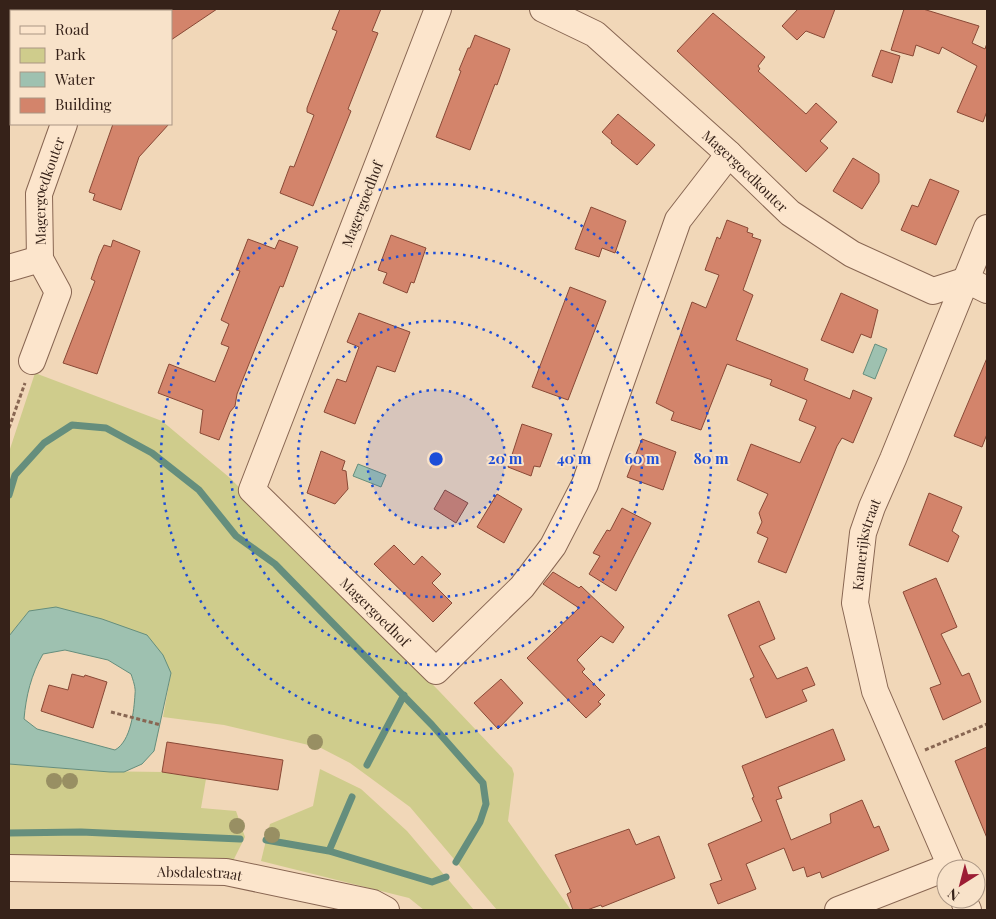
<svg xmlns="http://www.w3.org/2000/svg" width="996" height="919" viewBox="0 0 996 919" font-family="'Playfair Display',serif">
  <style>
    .green { fill: #cfcc8c }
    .water { fill: #9ec1b0; stroke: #658e7d; fill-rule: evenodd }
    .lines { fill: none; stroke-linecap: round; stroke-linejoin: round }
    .stream { stroke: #658e7d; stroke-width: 7 }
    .building { fill: #d3846b; stroke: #894936 }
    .minor-casing { stroke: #886652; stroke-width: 28 }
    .path { stroke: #886652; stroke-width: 3; stroke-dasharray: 4 2.5; stroke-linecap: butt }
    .minor { stroke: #fce5cc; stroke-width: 26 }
    .tree { fill: #988f63 }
    .ring { fill: none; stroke: #1d4ed8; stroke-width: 2.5; stroke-dasharray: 2.5 5 }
    .labels { text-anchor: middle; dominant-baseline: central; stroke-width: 4; stroke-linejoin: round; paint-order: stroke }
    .street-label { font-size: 14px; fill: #362219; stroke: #f8e2c9 }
    .centre { fill: #1d4ed8; stroke: #f8e2c9; stroke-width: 2.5 }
    .ring-label { font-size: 15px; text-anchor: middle; font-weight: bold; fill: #1d4ed8; stroke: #f8e2c9; stroke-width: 4; stroke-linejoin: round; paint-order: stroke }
  </style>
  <rect width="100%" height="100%" fill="#f1d7b8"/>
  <!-- green -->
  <path class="green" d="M35,373L162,421L230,478L440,692L512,768L514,774L508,821L571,910H497L410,807L350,763L321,748L224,725L163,717L171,673L29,611L9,636V452Z
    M9,764L92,771L162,772L206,779L201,808L236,811L245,837L233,861L9,859Z
    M320,769L361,789L407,831L474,910H424L409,898L261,861L270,824L313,806Z"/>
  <!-- water -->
  <path class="water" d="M875,344L887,349L875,379L863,374Z
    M358,464L386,475L381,487L353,476Z
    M56,607L102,619L147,635L163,655L171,673L154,751L142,764L124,772H110L9,764V636L29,611ZM65,650L108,660L131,674C133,680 136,688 135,694C134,711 131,741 115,750L37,729L24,719C26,696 31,675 43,654Z"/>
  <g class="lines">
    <!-- stream -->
    <path class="stream" d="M9,495L15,475L44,443L72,425L106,428L152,453L199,490L236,536L275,564L432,725L483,783L486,804L480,822L456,862
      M367,765L404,695
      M9,833L81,832L240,839
      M266,840L329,851L432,882L446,877
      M329,851L352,797"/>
  </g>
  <!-- building -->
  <path class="building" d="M171,9H217L171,40Z
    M340,9H381L372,31L378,33L348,109L351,111L313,206L280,193L290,166L294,167L314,115L307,112V108L337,31L332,29Z
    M798,9H835L824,38L806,31L797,40L782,26Z
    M904,9H923L979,26L972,43L985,49L987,43V111L983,122L957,112L977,66L942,47L939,54L916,45L913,56L891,50Z
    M713,13L765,57L758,66L760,69L758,71L806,114L816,103L837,122L820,141L828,148L806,172L677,51Z
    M475,35L510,49L497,85L495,84L470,150L436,137L461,71L459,70L468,48H470Z
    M881,50L900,56L892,83L872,76Z
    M618,114L655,145L637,165L611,143L612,141L602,132Z
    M113,124H169L139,157L121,210L93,200L95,194L89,192Z
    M853,158L879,174V182L862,209L833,191Z
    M930,179L959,191L936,245L901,230L912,205L918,207Z
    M591,207L626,221L615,253L602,248L599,257L575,249Z
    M727,220L748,228L747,232L753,234L752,237L761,240L743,290L753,295L736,340L808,369L804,380L850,399L853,390L872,398L853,443L842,438L837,446L786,573L758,562L768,538L757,533L762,522L759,513L768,494L737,480L751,444L800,463L816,427L799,420L807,400L770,385L772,380L727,364L701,430L671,420L674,412L656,403L692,302L706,308L719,275L705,270L717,237L720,239Z
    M391,235L426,248L414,283L411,282L407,293L383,283L387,273L378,270Z
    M248,239L275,249L279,240L298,247L283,287L280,286L237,394L235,406L230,412L219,440L200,433L203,410L158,393L169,364L215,382L229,347L221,344L229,324L221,320L240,271L236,270Z
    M113,240L140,251L97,374L63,363L95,281L91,279L99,256L104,245L111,247Z
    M570,287L606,301L568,400L532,387Z
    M841,293L878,310L871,338L861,334L853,353L821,340Z
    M359,313L410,332L395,372L377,366L355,424L324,412L337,379L346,382L359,347L347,342Z
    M987,358V434L982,447L954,436Z
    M522,424L552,434L540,467L534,466L531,476L508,467Z
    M642,439L676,452L663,490L627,477Z
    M321,451L345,461L342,470L346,471L348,489L335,504L307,493Z
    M445,490L468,503L456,523L434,509Z
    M929,493L962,507L952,531L959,536L948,562L909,545Z
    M497,494L522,509L504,543L477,527Z
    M622,508L651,523L616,591L589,574L600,556L593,553L607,530L610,531Z
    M394,545L414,565L422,556L441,574L432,583L452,603L433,622L374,564Z
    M553,572L579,588L581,586L624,627L613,643L601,636L577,660L585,669L582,672L605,695L598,702L601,704L586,718L527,658L579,608L543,584Z
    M936,578L957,627L941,634L962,676L969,673L981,702L943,720L930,688L941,684L903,592Z
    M759,601L775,639L759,646L777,679L807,667L815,685L802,690L807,701L766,718L750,679L754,677L728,615Z
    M72,674L84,677L85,675L107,682L93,728L41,711L49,685L68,690Z
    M501,679L523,703L498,729L474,703Z
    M833,729L845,760L778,787L782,798L776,800L791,840L831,823L830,814L862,800L874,828L879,826L889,850L822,878L820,872L807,877L804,867L793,871L784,848L746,864L756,889L718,904L710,884L722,880L708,844L762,821L752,798L754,797L742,766Z
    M167,742L283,760L278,790L162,772Z
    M987,747V838L955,761Z
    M629,829L636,845L659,836L675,878L602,907L601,905L587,910H573L567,894L571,892L555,855Z"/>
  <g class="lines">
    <!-- minor casing -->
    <g class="minor-casing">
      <g id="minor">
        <path id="s1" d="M438,9L252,490L436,671L522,587L553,546L585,484L678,220L729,154"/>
        <path id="s2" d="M543,9L595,34L729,154L790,213L852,254L933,291L967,280L987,290"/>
        <path d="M104,11L105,9"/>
        <path d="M9,268L40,259"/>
        <path id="s3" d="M32,361L58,292L40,259L39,194L64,124"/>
        <path id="s4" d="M9,868L226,872L373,903L386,910"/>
        <path id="s5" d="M952,869L875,691L855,603L863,533L872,507L893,459L987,228"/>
        <path d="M963,899L968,910"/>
        <path d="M838,910L951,866"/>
      </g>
    </g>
    <!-- path -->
    <path class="path" d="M9,428L25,383
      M111,712L161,725
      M925,750L987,724"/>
    <!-- minor -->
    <use href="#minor" class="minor"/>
  </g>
  <!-- trees -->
  <g class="tree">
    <circle cx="315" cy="742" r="8"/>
    <circle cx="54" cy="781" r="8"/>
    <circle cx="70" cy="781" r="8"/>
    <circle cx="237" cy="826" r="8"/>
    <circle cx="272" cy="835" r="8"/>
  </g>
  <!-- distance rings -->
  <circle cx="436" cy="459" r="69" fill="#1d4ed8" fill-opacity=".12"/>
  <g class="ring">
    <circle cx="436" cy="459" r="69"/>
    <circle cx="436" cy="459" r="138"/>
    <circle cx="436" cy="459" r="206"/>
    <circle cx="436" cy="459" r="275"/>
  </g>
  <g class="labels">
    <!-- street labels -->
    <g class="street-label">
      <text stroke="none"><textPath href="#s2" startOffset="261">Magergoedkouter</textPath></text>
      <text stroke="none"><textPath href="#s3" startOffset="181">Magergoedkouter</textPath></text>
      <text transform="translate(362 204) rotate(-69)">Magergoedhof</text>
      <text stroke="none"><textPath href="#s5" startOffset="344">Kamerijkstraat</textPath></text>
      <text stroke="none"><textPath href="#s1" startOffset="689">Magergoedhof</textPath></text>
      <text stroke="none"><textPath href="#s4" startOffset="191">Absdalestraat</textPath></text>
    </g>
  </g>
  <circle cx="436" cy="459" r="8" class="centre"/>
  <g class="ring-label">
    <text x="505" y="464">20 m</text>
    <text x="574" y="464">40 m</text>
    <text x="642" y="464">60 m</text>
    <text x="711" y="464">80 m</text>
  </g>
  <!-- border -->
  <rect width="996" height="919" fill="none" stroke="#362219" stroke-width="20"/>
  <!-- legend -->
  <rect x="10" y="10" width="162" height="115" fill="#f8e2c9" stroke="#aa9583"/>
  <rect x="20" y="26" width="25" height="8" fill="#fce5cc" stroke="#aa9583"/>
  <text x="55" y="35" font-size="15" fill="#362219">Road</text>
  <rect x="20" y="48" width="25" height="15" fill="#cfcc8c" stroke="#aa9583"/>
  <text x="55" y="60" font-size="15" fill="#362219">Park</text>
  <rect x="20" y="72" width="25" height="15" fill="#9ec1b0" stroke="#aa9583"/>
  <text x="55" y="85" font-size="15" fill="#362219">Water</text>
  <rect x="20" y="98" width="25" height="15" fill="#d3846b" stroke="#aa9583"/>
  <text x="55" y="110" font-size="15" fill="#362219">Building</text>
  <!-- north arrow -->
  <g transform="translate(961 884) rotate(216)"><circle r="24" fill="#f8e2c9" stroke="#aa9583"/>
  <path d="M0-4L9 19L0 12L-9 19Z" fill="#9c1d34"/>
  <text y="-8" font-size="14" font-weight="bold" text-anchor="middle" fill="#362219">N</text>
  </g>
</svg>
